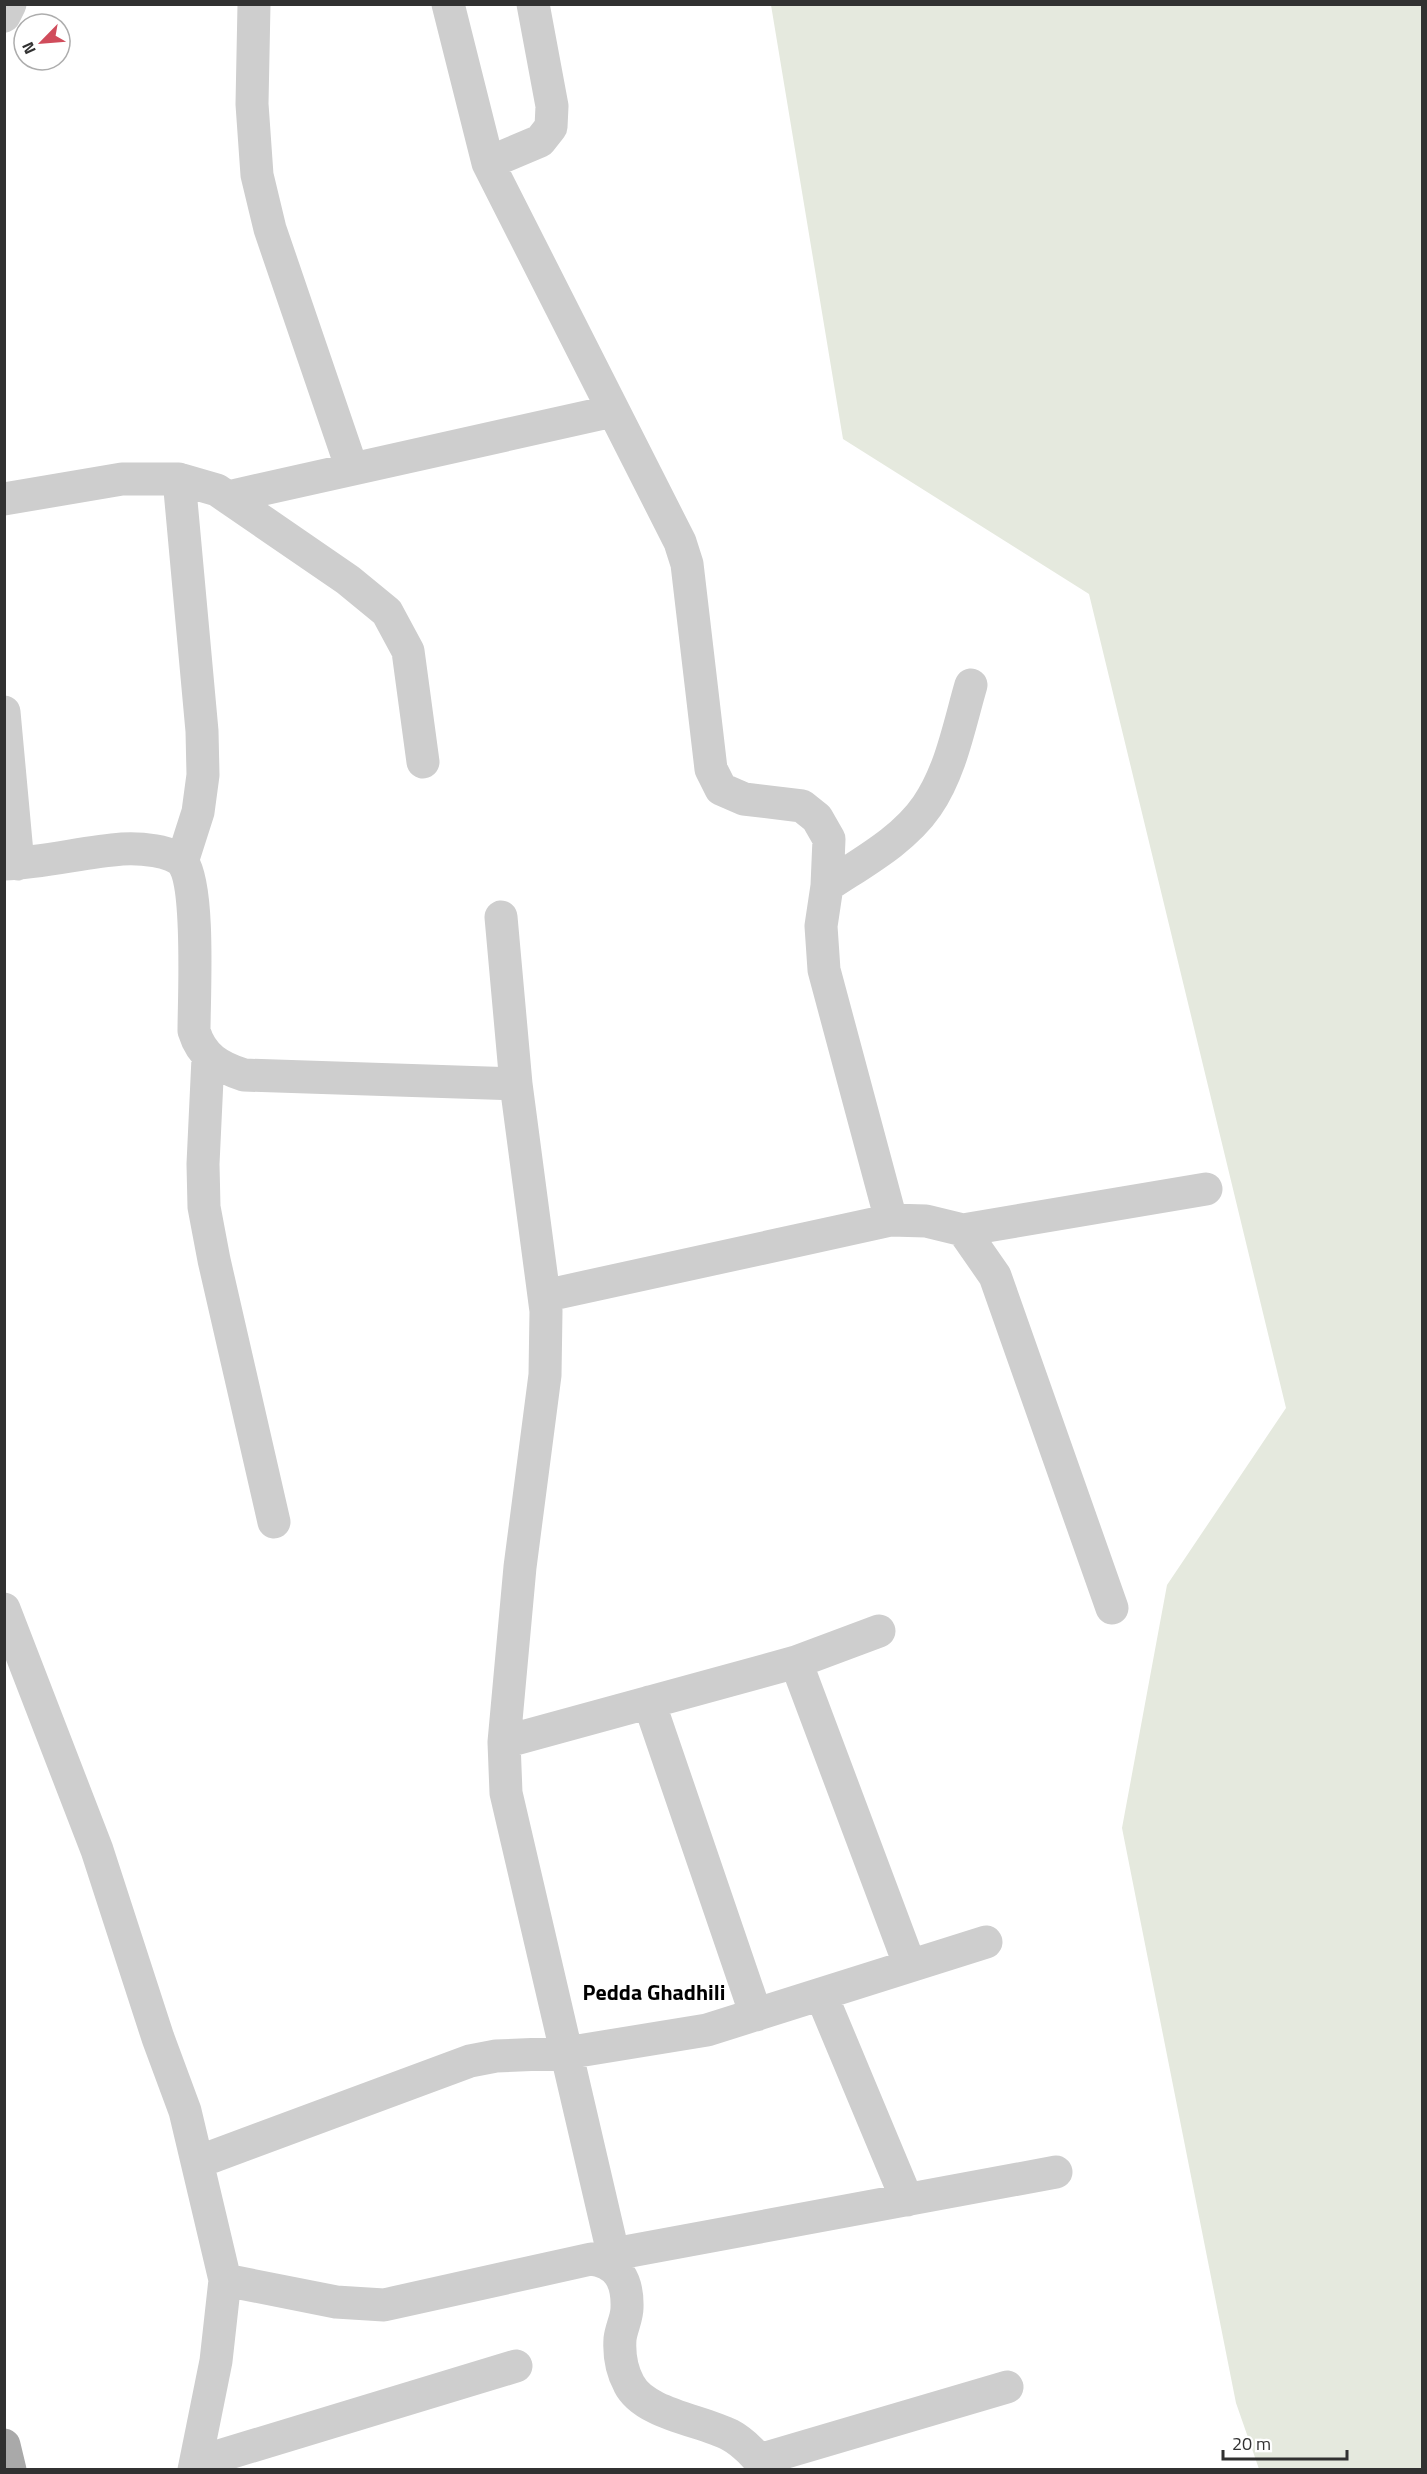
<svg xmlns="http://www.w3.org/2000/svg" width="1427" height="2474" viewBox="0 0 1427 2474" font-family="'Titillium Web',sans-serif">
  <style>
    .green { fill: #e5e9de }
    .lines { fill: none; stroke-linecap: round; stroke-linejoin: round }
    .minor { stroke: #cecece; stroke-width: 33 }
    .primary { stroke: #a9a9a9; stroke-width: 33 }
    .labels { text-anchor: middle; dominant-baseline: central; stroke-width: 6; stroke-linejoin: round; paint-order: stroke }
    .district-label { font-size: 22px; font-weight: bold; fill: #000; stroke: #fff }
  </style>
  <rect width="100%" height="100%" fill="#fff"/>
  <!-- green -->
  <path class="green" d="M771,5H1422V2469H1259L1236,2403L1122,1828L1167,1585L1286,1408L1089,594L843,439Z"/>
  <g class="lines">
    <!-- minor -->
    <path class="minor" d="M254,4L252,104L257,175L270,229L352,469
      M448,4L488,163L680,542L687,564L711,769L721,789L744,799L802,806L817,818L829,839L827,886L821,926L824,970L891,1220
      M4,16L10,4
      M488,163L540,141L551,127L552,106L533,4
      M179,479L202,731L203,775L198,812L182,862
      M228,497L613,411
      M4,499L122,479H179L217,490L348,580L387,612L408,651L423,762
      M4,712L18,864
      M4,864C44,863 83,852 122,849C138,848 173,850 183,863C200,888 194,997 194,1031C202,1057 219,1067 244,1075L516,1084
      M827,886C861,863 903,841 927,806C951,771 959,726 971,685
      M501,917L516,1084L546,1311L545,1375L520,1567L504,1742L506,1793L617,2270
      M208,1058L203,1164L204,1207L214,1260L274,1522
      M963,1230L1206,1189
      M544,1296L891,1220L926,1221L963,1230L995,1276L1112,1608
      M4,1609L97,1850L158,2038L185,2111L225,2280L216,2361L194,2470
      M796,1662L910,1966
      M649,1702L756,2015
      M504,1742L796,1662L879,1631
      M821,1994L907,2200
      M198,2162L470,2061L496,2056L566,2053L707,2030L986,1942
      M614,2254L1056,2172
      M225,2280L336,2302L384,2305L591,2259C618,2262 628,2281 627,2308C627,2318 621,2329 620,2339C619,2354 622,2371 629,2384C644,2414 701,2420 730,2435C743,2442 758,2457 766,2470
      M759,2460L1007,2387
      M196,2463L516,2366"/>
    <!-- primary -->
    <path class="primary" d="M4,2445L10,2470"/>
  </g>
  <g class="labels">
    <!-- district labels -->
    <g class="district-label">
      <text x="654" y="1992">Pedda Ghadhili</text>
    </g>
  </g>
  <!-- border -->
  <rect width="1427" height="2474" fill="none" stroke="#313131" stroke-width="12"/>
  <!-- north arrow -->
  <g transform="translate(42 42) rotate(245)"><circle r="28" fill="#ffffff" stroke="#adadad" stroke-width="1.5"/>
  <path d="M0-4.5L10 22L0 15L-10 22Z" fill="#d04c5b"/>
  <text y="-9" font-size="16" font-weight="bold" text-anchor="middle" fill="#313131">N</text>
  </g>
  <!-- scale -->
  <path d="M1223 2450v9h124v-9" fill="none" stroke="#313131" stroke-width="3"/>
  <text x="1232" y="2450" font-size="18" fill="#313131" stroke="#ffffff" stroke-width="4.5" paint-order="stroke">20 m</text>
</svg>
